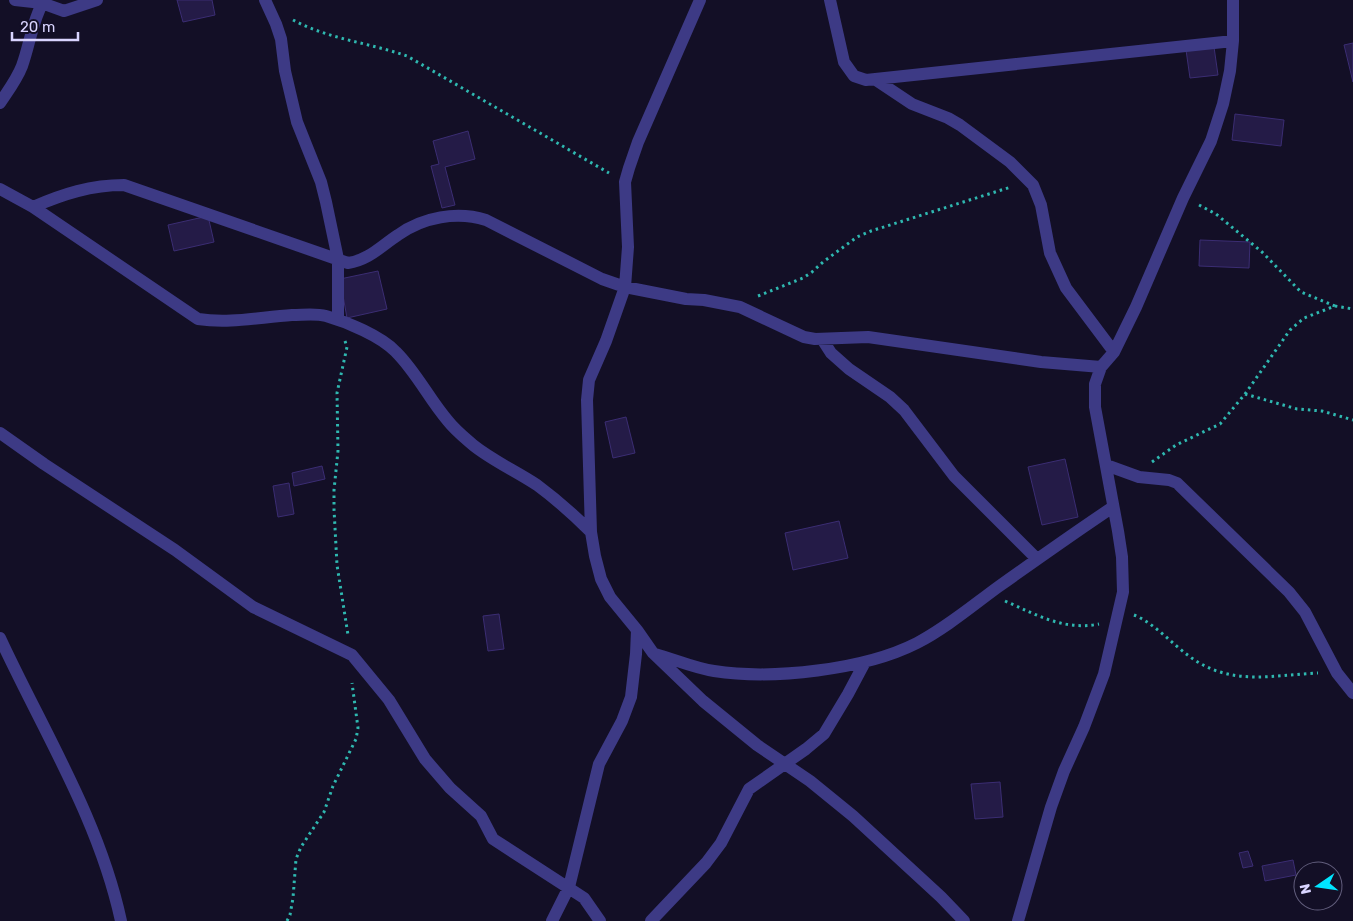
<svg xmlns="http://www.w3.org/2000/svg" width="1353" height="921" viewBox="0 0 1353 921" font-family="Rubik,sans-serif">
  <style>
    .building { fill: #241b47; stroke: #3b2d73 }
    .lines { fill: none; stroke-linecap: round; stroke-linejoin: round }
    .path { stroke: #2fb8b0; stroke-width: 3; stroke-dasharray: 2.5 4; stroke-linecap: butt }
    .minor { stroke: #3d3a85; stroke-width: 12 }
  </style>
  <rect width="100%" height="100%" fill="#130f26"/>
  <!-- building -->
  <path class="building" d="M177,0H212L215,15L183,22Z
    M1353,43V82L1344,45Z
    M1214,47L1218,75L1190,78L1186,50Z
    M1235,114L1284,120L1281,146L1232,140Z
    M468,131L475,159L445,167L455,205L442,208L431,166L439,164L433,141Z
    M208,216L214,242L174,251L168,225Z
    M1200,240L1250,242L1249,268L1199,266Z
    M378,271L387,309L347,318L340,279Z
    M626,417L635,453L613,458L605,422Z
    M1065,459L1078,517L1042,525L1028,467Z
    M322,466L325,479L294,486L292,473Z
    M289,483L294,514L278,517L273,486Z
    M839,521L848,558L793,570L785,533Z
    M499,614L504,649L488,651L483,616Z
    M1000,782L1003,817L975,819L971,784Z
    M1248,851L1253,866L1243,868L1239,853Z
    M1293,860L1296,875L1265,881L1262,866Z"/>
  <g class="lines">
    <!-- path -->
    <path class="path" d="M293,20C328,39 370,43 407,56L609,173
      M1199,205L1216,214L1262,252L1301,292L1335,306
      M758,296L803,278L812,272L823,262L857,237L871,231L1011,187
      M345,341L347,347L337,393L338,451L334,490V509L337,565L348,635
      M1245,394L1297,409L1322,411L1353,420
      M1152,462L1176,445L1220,424L1245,394L1290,330L1304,318L1335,306L1353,309
      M1005,601C1037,615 1064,631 1099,624
      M1134,615C1154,623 1171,643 1189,656C1230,687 1272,675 1318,673
      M287,921L290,915L293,898L296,859L301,847L324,812L333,786L356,739L358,728L352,683"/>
    <!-- minor -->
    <path class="minor" d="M15,0L42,3L64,11L97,0
      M265,0L276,24L281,39L285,71L297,122L321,182L326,202L338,259V320
      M700,0L638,142L629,168L625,182L628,247L625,287L606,341L589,380L587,400L591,532L595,556L601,579L610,597L637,630L653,653L703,701L757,745L810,781L853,816L941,897L964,921
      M830,0L844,62L854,76L866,80L1233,41
      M876,80L912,104L948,118L960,125L1010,162L1033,185L1041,205L1050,253L1066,288L1114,352
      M0,103C8,91 17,79 22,66C30,44 32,21 44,0
      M0,189L33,207L198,319C230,324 260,317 292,315C303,315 315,313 326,316C347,322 381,336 396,352C417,373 429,399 448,421C455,430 465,438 473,445C493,461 516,471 537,485C556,499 574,515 591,532
      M33,207C63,194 91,185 124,185L348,263C369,260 381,246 398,235C423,217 457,211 486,220L602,279L625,287L686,299L704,300L740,307L804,337L815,339L868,337L1041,362L1101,367
      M822,339L831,353L849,369L890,397L904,410L954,476L1037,559
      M0,433L44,464L175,550L253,607L352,655L389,700L425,759L450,788L481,816L493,839L584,898L600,921
      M1106,465L1139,477L1169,480L1177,483L1289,592L1305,612L1337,673L1353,693
      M0,638C43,731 99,819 121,921
      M655,654C674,659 694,668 714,671C772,680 864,670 917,643C946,628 972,606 998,587C1036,560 1074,533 1113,507
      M552,921L569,887L599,764L622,721L631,697L636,654L637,630
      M651,921L706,863L721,843L749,789L806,749L824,734L848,694L865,662
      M1018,921L1051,807L1064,771L1084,727L1104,674L1123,592L1122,557L1118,531L1095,407V384L1101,367L1114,352L1136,307L1183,198L1211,141L1223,104L1230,71L1233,41V0"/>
  </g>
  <!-- north arrow -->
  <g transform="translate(1318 886) rotate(257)"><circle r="24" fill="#130f26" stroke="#625e7d"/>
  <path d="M0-4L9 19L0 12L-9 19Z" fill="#00e5ff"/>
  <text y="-8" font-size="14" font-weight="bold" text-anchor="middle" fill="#d9d4ff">N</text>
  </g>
  <!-- scale -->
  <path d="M12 32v8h66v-8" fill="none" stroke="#d9d4ff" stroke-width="2.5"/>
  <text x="20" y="32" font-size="15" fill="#d9d4ff" stroke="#130f26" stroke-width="4" paint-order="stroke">20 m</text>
</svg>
